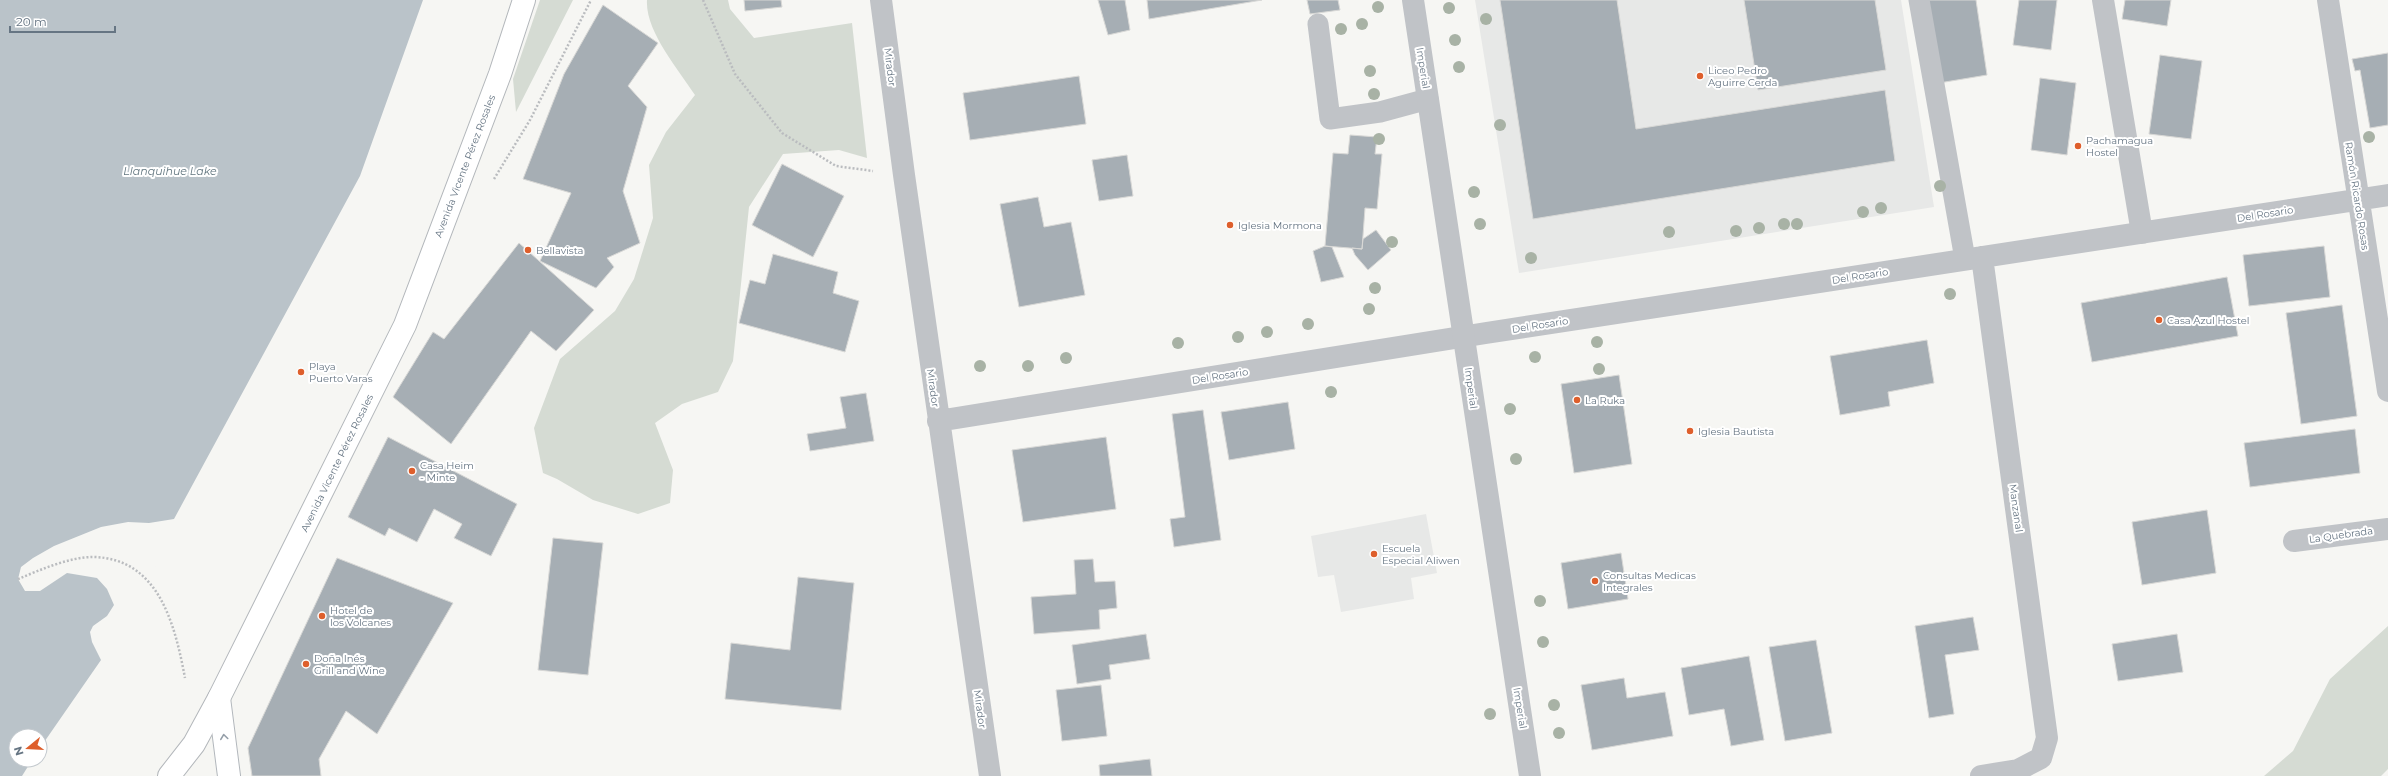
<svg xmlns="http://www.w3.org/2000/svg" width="2388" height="776" viewBox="0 0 2388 776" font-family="Montserrat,sans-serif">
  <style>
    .built { fill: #e7e8e7 }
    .green { fill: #d5dbd3 }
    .water { fill: #bac3c9 }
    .pier { fill: #f6f6f3 }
    .building { fill: #a6aeb4; stroke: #d8d8d6 }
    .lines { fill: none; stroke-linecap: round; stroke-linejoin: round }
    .secondary-casing { stroke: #b2b7bc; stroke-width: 24 }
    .primary-casing { stroke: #b3b7bb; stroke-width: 24 }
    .path { stroke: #babcbf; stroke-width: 2.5; stroke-dasharray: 2 2; stroke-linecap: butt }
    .service { stroke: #c0c3c7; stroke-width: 21 }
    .minor { stroke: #c0c3c7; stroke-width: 22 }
    .tertiary { stroke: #c0c3c7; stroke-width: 22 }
    .secondary { stroke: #fff; stroke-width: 22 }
    .primary { stroke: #fff; stroke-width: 22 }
    .tree { fill: #a8b2a5 }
    .oneway { stroke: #949ea8 }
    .poi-dot { fill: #de5f2c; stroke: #fff; stroke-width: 1.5 }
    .labels { text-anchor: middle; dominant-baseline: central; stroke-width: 4; stroke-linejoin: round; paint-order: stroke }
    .street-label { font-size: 10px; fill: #667583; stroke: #fff }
    .poi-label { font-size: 10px; fill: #667583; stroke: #fff; text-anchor: start }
    .water-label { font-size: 11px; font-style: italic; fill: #62767f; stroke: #fff }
  </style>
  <rect width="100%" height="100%" fill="#f6f6f3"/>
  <!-- built -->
  <path class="built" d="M1475,0H1901L1934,207L1519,273Z
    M1426,514L1437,573L1411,578L1414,599L1341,612L1334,575L1318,577L1311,536Z"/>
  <!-- green -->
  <path class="green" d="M540,0H573L516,112L513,79Z
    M647,0H728L730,9L754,38L852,23L867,158L839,150L783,154L749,207L733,361L718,392L682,404L655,423L673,470L670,503L638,514L593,500L557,479L543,473L534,428L560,359L615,311L634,279L653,218L649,165L666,132L695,95C679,70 645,31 647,0Z
    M2388,626V769L2381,776H2264L2293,751L2330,679Z"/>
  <!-- water -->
  <path class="water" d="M0,0H423L360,176L174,519L148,578L101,660L40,748V736H16V760H32L22,776H0Z"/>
  <!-- pier -->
  <path class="pier" d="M174,519L175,520L150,579L102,662L92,642L90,632L93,626L107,616L114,605L107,589L97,578L67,573L40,591H25L18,579L21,567L33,558L54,546L101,527L128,522L149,523Z"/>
  <!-- building -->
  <path class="building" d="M744,0H781L782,7L745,11Z
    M1098,0H1125L1130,30L1108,35Z
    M1147,0H1262L1149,19Z
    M1307,0H1338L1340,10L1310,14Z
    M1500,0H1617L1636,129L1885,90L1895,161L1533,219Z
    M1744,0H1875L1886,70L1758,90Z
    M1927,0H1976L1987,75L1939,83Z
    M2019,0H2057L2051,50L2013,45Z
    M2125,0H2171L2167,26L2122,19Z
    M603,5L658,43L628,86L647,107L623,191L640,243L607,258L614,267L596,288L540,261L571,193L523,179L564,74Z
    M2388,53V125L2370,128L2360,70L2355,71L2352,59Z
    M2160,55L2202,61L2191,139L2149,134Z
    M1079,76L1086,124L970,140L963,93Z
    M2040,78L2076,83L2067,155L2031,150Z
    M1350,135L1377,137L1375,154H1382L1377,209L1365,208L1362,249L1325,246L1333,153L1348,154Z
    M1127,155L1133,196L1099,201L1092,160Z
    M782,164L844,196L813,257L752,225Z
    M1038,197L1044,227L1071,222L1085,295L1019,307L1000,204Z
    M1376,230L1391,250L1368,270L1355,255L1352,248L1362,249L1363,239Z
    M519,243L594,310L556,351L531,331L451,444L393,397L433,332L444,339Z
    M1325,246L1332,247L1344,277L1321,282L1313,251Z
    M2324,246L2330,297L2249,306L2243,255Z
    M773,254L838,272L833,293L859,301L845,352L739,323L750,280L765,284Z
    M2227,277L2238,336L2092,362L2081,303Z
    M2342,305L2357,416L2301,424L2286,313Z
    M1927,340L1934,383L1888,392L1890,406L1840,415L1830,356Z
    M1619,375L1632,464L1574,473L1561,384Z
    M866,393L874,441L810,451L807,434L846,428L840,397Z
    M1288,402L1295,449L1229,460L1221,412Z
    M1203,410L1221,540L1174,547L1170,519L1185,517L1172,414Z
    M2355,429L2360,473L2250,487L2244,443Z
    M388,437L517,504L491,556L454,538L462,524L434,509L417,542L389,528L385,536L348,517Z
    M1106,437L1116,509L1023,522L1012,450Z
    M2207,510L2216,573L2142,585L2132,522Z
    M553,538L603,543L588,675L538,670Z
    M1621,553L1628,599L1568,609L1561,563Z
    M337,558L453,603L377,734L346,711L319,759L321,776H252L248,748Z
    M1093,559L1095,582L1115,581L1117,608L1099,610L1100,629L1034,634L1031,597L1076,594L1074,560Z
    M798,577L854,583L841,710L725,699L731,643L790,650Z
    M1973,617L1979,650L1945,655L1954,714L1929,718L1915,626Z
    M1146,634L1150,659L1109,665L1111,679L1077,684L1072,645Z
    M2177,634L2183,672L2118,681L2112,644Z
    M1816,640L1832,733L1785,741L1769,647Z
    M1749,656L1764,740L1731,746L1724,709L1689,715L1681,668Z
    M1624,678L1627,698L1665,692L1673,736L1592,750L1581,685Z
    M1101,685L1107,736L1062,741L1056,690Z
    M1150,759L1152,776H1100L1099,765Z"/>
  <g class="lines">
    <!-- secondary casing -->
    <g class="secondary-casing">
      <path id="secondary" d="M219,698L229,776"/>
    </g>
    <!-- primary casing -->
    <g class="primary-casing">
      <path id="primary" d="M169,776L194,744L219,698L405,325L500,74L524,0"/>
    </g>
    <!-- path -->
    <path class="path" d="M703,0L735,74L782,133L836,166L873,171
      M494,179L530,120L591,0
      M18,579C40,570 69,557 93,557C159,558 175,625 185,678"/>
    <!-- service -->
    <path class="service" d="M1919,0L1965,259
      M1318,24L1330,119L1380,112L1428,99"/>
    <!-- minor -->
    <path class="minor" d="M881,0L904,175L990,776
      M2103,0L2142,233
      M2328,0L2388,391
      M938,421L1486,333L2388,195
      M2294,541L2388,529
      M1981,776L2018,770L2041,758L2047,738L1982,257"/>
    <!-- tertiary -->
    <path class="tertiary" d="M1413,0L1530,776"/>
    <!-- secondary -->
    <use href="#secondary" class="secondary"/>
    <!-- primary -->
    <use href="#primary" class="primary"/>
  </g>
  <!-- trees -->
  <g class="tree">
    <circle cx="1378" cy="7" r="6"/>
    <circle cx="1449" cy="8" r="6"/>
    <circle cx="1486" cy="19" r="6"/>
    <circle cx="1362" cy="24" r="6"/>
    <circle cx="1341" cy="29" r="6"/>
    <circle cx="1455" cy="40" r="6"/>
    <circle cx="1459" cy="67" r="6"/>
    <circle cx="1370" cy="71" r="6"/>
    <circle cx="1374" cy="94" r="6"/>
    <circle cx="1500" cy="125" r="6"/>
    <circle cx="2369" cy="137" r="6"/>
    <circle cx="1379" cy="139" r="6"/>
    <circle cx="1940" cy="186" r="6"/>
    <circle cx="1474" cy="192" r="6"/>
    <circle cx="1881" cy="208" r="6"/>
    <circle cx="1863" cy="212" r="6"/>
    <circle cx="1480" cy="224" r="6"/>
    <circle cx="1784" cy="224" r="6"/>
    <circle cx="1797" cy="224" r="6"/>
    <circle cx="1759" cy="228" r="6"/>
    <circle cx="1736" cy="231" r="6"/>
    <circle cx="1669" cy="232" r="6"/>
    <circle cx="1392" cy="242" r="6"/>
    <circle cx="1531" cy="258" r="6"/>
    <circle cx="1375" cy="288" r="6"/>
    <circle cx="1950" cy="294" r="6"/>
    <circle cx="1369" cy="309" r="6"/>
    <circle cx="1308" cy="324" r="6"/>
    <circle cx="1267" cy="332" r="6"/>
    <circle cx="1238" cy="337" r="6"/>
    <circle cx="1597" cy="342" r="6"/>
    <circle cx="1178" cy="343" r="6"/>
    <circle cx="1535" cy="357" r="6"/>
    <circle cx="1066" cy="358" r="6"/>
    <circle cx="980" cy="366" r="6"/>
    <circle cx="1028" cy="366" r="6"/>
    <circle cx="1599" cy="369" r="6"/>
    <circle cx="1331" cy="392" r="6"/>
    <circle cx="1510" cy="409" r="6"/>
    <circle cx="1516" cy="459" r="6"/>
    <circle cx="1540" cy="601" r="6"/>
    <circle cx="1543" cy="642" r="6"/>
    <circle cx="1554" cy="705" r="6"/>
    <circle cx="1490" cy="714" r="6"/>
    <circle cx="1559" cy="733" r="6"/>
  </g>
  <!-- one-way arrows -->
  <defs><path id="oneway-chevron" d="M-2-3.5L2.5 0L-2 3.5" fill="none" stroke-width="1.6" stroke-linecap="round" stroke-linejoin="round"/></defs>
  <use class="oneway" href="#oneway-chevron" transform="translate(224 737) rotate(-98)"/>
  <!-- markers -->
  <g class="poi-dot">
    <circle cx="1700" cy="76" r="4"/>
    <circle cx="2078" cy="146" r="4"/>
    <circle cx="1230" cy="225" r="4"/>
    <circle cx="528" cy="250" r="4"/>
    <circle cx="2159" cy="320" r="4"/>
    <circle cx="301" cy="372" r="4"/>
    <circle cx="1577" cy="400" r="4"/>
    <circle cx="1690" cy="431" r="4"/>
    <circle cx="412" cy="471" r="4"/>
    <circle cx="1374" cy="554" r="4"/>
    <circle cx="1595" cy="581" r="4"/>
    <circle cx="322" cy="616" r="4"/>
    <circle cx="306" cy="664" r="4"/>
  </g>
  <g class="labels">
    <!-- street labels -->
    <g class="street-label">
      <text transform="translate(890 67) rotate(83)">Mirador</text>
      <text transform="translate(1423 68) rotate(81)">Imperial</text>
      <text transform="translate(465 166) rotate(-69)">Avenida Vicente Pérez Rosales</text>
      <text transform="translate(2357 196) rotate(81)">Ramón Ricardo Rosas</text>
      <text transform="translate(2265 214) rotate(-9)">Del Rosario</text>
      <text transform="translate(1860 276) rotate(-9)">Del Rosario</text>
      <text transform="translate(1540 325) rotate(-9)">Del Rosario</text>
      <text transform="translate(1220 376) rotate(-9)">Del Rosario</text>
      <text transform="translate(933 388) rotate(82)">Mirador</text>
      <text transform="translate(1471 388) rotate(82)">Imperial</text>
      <text transform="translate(337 463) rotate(-64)">Avenida Vicente Pérez Rosales</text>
      <text transform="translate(2016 508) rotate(82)">Manzanal</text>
      <text transform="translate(2341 535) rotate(-8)">La Quebrada</text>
      <text transform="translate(1520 708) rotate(81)">Imperial</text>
      <text transform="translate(980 709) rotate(82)">Mirador</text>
    </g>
    <!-- poi labels -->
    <g class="poi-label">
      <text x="1708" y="70">Liceo Pedro<tspan x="1708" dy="12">Aguirre Cerda</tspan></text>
      <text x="2086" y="140">Pachamagua<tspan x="2086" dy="12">Hostel</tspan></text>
      <text x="1238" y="225">Iglesia Mormona</text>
      <text x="536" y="250">Bellavista</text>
      <text x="2167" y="320">Casa Azul Hostel</text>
      <text x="309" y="366">Playa<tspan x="309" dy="12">Puerto Varas</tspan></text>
      <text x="1585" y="400">La Ruka</text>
      <text x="1698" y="431">Iglesia Bautista</text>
      <text x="420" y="465">Casa Heim<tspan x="420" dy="12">- Minte</tspan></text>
      <text x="1382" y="548">Escuela<tspan x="1382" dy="12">Especial Aliwen</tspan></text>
      <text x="1603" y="575">Consultas Medicas<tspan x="1603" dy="12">Integrales</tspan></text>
      <text x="330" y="610">Hotel de<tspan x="330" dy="12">los Volcanes</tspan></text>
      <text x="314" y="658">Doña Inés<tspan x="314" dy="12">Grill and Wine</tspan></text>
    </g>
    <!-- water labels -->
    <g class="water-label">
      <text x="170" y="171">Llanquihue Lake</text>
    </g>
  </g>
  <!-- north arrow -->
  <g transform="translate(28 748) rotate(252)"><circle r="19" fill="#ffffff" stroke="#c2c8cd"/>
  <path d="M0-3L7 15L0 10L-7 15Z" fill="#de5f2c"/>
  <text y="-6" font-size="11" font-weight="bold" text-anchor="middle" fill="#667583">N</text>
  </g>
  <!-- scale -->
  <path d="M10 26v6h105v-6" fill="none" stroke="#667583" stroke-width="2"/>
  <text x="16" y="26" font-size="12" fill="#667583" stroke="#ffffff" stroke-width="3" paint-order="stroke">20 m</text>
</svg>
